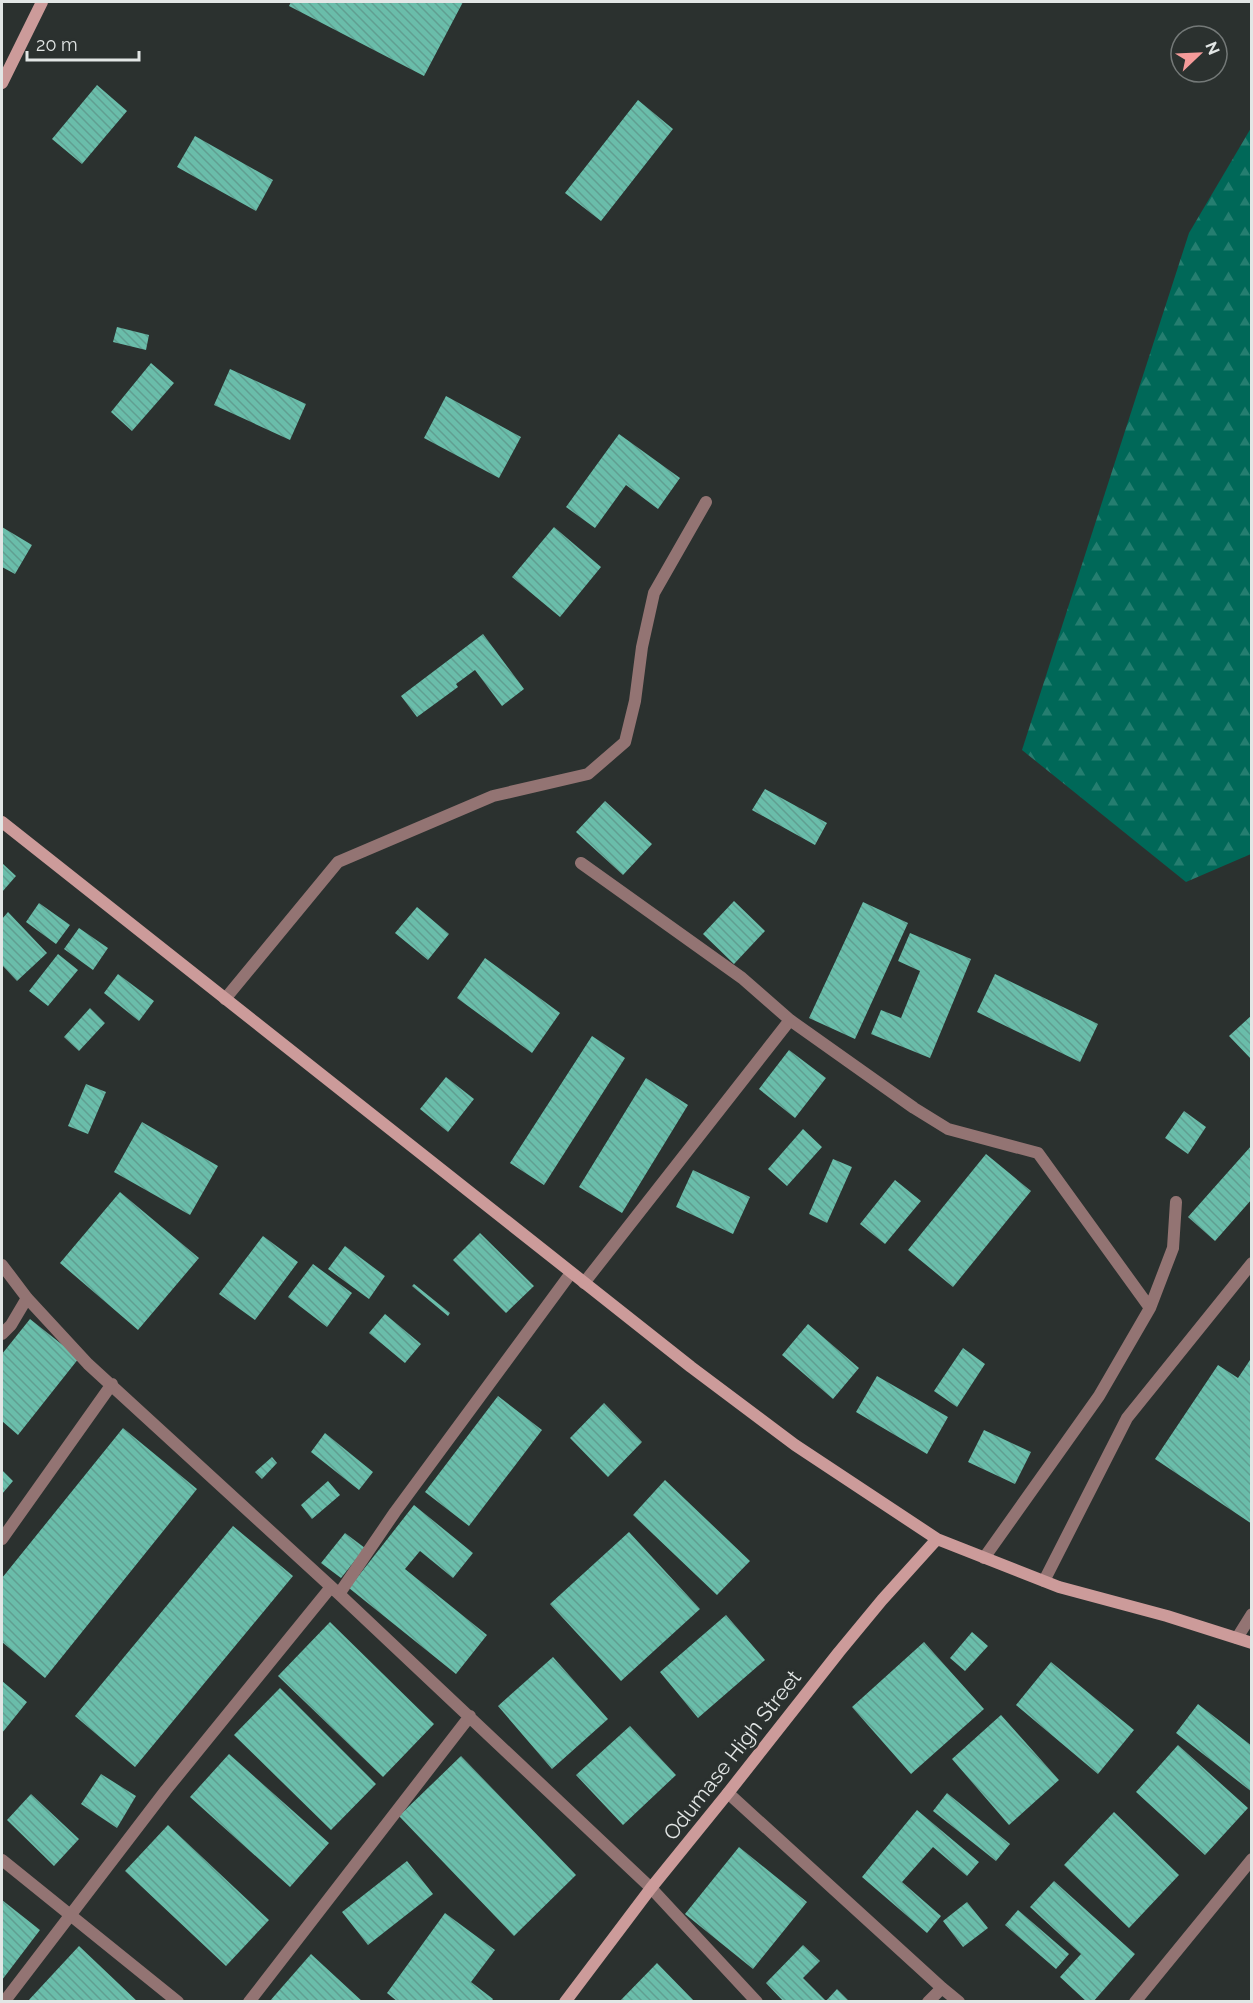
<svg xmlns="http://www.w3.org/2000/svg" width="1253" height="2003" viewBox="0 0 1253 2003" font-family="Raleway,sans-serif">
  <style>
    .forest { fill: url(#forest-firs) }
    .building { fill: url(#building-back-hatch) }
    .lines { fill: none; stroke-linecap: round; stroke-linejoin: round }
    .street { stroke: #937473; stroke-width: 12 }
    .secondary { stroke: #cc9b9a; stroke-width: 12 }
    .labels { text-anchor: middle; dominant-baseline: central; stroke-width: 6; stroke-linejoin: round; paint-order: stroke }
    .street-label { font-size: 21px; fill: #e2e6e5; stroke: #2b312f }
  </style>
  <defs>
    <pattern id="forest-firs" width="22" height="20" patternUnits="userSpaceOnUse" patternTransform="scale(1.5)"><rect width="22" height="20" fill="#006858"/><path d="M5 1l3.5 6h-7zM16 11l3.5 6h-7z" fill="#257e70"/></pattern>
    <pattern id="building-back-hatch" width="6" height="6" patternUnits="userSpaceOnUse" patternTransform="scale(1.5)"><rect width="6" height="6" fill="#6abdaa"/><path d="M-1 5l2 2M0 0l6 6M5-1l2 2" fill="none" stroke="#609f91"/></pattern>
  </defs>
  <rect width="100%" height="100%" fill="#2b312f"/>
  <!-- forest -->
  <path class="forest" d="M1251,128V854L1186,882L1022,750L1189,233Z"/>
  <!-- building -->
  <path class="building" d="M291,2H463L424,76L289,6Z
    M97,85L127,111L82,164L52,139Z
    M638,100L673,129L601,221L565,193Z
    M195,136L273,180L256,211L177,167Z
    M117,327L149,335L146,350L113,342Z
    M151,363L174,383L132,431L111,412Z
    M230,369L306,404L290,440L214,405Z
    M446,396L521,437L499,478L424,438Z
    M619,434L680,478L658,509L626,485L595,528L566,507Z
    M2,527L32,545L15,574L2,567Z
    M554,527L601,567L560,617L512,577Z
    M483,634L524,689L502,706L475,670L456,684L458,687L417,717L401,696Z
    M765,789L827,823L815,845L752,810Z
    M605,801L652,844L623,875L576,832Z
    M2,863L16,876L2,892Z
    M734,901L765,931L734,964L703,934Z
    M863,902L908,923L855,1039L809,1018Z
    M39,903L70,925L56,944L26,922Z
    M417,907L449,934L428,960L395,933Z
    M8,912L47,953L17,981L2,965V919Z
    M79,928L108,948L93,970L64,949Z
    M910,933L971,959L930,1058L871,1034L881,1010L901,1018L920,971L898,961Z
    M58,954L78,970L48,1006L29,991Z
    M485,958L560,1013L532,1053L457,998Z
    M118,974L154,1001L139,1021L104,993Z
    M995,974L1098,1024L1080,1062L977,1012Z
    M90,1008L105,1023L79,1051L64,1037Z
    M1252,1015V1060L1229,1036Z
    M592,1036L625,1058L544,1185L510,1163Z
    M789,1050L826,1078L795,1118L759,1089Z
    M446,1077L474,1099L448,1132L420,1109Z
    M646,1078L688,1105L622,1213L579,1187Z
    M86,1084L106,1092L88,1134L68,1126Z
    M1184,1111L1206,1127L1188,1154L1165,1138Z
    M142,1122L218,1166L190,1215L114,1172Z
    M803,1129L822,1147L787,1186L768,1169Z
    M1252,1145V1199L1215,1241L1188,1217Z
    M986,1154L1031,1191L953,1287L908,1250Z
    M833,1159L852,1167L827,1223L809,1214Z
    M693,1170L750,1197L733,1234L676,1207Z
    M895,1180L921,1201L885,1244L860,1224Z
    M120,1192L199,1258L138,1330L60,1263Z
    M480,1233L534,1286L506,1313L453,1260Z
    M263,1236L298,1262L255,1320L219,1294Z
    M345,1246L385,1276L369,1299L328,1269Z
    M313,1264L352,1293L327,1327L288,1297Z
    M414,1284L450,1313L448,1316L412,1286Z
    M385,1314L421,1344L405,1363L369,1333Z
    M30,1319L79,1358L18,1435L2,1421V1354Z
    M808,1324L859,1368L833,1399L782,1355Z
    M963,1348L985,1364L957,1407L934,1391Z
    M1252,1357V1524L1155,1459L1218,1365L1238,1378Z
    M877,1376L948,1417L927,1454L856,1412Z
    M498,1396L542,1430L469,1526L425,1492Z
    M604,1403L642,1442L608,1477L570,1438Z
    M123,1428L197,1489L45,1678L2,1642V1578Z
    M984,1430L1031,1452L1015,1484L968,1462Z
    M325,1433L373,1472L359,1490L311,1452Z
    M272,1457L277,1463L262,1479L255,1472Z
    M2,1470L13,1481L2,1494Z
    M665,1480L750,1561L717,1595L633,1515Z
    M328,1481L340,1495L312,1519L301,1505Z
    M414,1505L473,1553L453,1578L420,1551L405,1569L487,1635L456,1674L349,1588Z
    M233,1526L293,1576L135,1767L75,1716Z
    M629,1532L700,1609L621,1681L550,1604Z
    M345,1533L365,1548L341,1578L321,1563Z
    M726,1615L765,1660L698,1718L660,1672Z
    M330,1622L434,1724L383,1777L278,1676Z
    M972,1632L988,1646L965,1671L950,1658Z
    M924,1642L984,1709L911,1774L852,1707Z
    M553,1657L608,1719L552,1769L498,1706Z
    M1051,1662L1134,1730L1098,1774L1016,1705Z
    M2,1681L27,1702L2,1733Z
    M280,1688L376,1784L331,1830L234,1735Z
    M1198,1704L1252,1746V1792L1176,1733Z
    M1001,1715L1059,1780L1009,1825L952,1759Z
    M630,1726L676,1775L623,1825L576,1775Z
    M1178,1745L1248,1808L1205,1855L1136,1792Z
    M229,1754L329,1843L290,1887L190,1797Z
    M461,1756L576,1875L514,1936L399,1816Z
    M101,1774L136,1796L117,1828L81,1804Z
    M947,1793L1010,1844L996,1861L933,1811Z
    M31,1794L79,1839L54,1866L7,1820Z
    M917,1810L979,1862L967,1876L933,1847L902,1882L941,1916L927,1933L862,1877Z
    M1114,1812L1179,1875L1129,1928L1064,1865Z
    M168,1825L269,1920L226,1966L125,1871Z
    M739,1847L807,1902L753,1969L685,1914Z
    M407,1861L433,1894L368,1945L342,1912Z
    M1054,1881L1135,1954L1093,2002H1087L1060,1977L1081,1954L1030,1907Z
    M2,1900L40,1930L2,1980Z
    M967,1902L988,1928L963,1947L943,1921Z
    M1018,1910L1069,1954L1056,1969L1005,1925Z
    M445,1913L495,1950L471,1982L493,1999L491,2002H398L387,1993Z
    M803,1945L820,1961L803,1978L826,2001L837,1989L850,2002H784L766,1983Z
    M79,1946L138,2002H27Z
    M311,1954L363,2002H269Z
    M657,1963L695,2002H619Z"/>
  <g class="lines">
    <!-- street -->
    <path class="street" d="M581,863L742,978L790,1020L914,1108L948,1129L1038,1153L1150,1308L1173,1248L1176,1202
      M225,999L338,862L493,796L588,774L625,742L635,701L642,647L654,593L706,502
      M2,1265L27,1298L88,1364L339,1594L651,1888L757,2002
      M584,1283L790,1020
      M2,1334L11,1325L27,1298
      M2,1539L112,1384
      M984,1558L1099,1396L1150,1308
      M1044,1581L1127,1418L1252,1263
      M339,1594L395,1512L571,1273
      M1237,1638L1252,1614
      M728,1793L942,1988L959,2002
      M2,1860L178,2002
      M4,2002L166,1790L331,1587
      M249,2002L470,1716
      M928,2002L942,1988
      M1135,2002L1252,1859"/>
    <!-- secondary -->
    <path class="secondary" d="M2,83L42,2
      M2,822L691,1367L795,1445L937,1539L1059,1587L1167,1616L1252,1643
      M565,2002L651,1888L728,1793L839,1652L882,1600L937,1539"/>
  </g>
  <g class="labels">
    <!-- street labels -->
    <g class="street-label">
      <text transform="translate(732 1755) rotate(-52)">Odumase High Street</text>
    </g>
  </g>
  <!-- border -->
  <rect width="1253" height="2003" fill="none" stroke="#e2e6e5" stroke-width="6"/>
  <!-- north arrow -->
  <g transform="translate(1199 54) rotate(67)"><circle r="28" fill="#2b312f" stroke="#747978" stroke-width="1.5"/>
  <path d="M0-4.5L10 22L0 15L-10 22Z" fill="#f59b9a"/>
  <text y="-9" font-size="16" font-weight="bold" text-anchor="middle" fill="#e2e6e5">N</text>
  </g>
  <!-- scale -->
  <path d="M27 51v9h112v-9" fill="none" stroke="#e2e6e5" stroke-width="3"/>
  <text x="36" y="51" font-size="18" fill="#e2e6e5" stroke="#2b312f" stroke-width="4.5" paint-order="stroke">20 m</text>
</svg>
